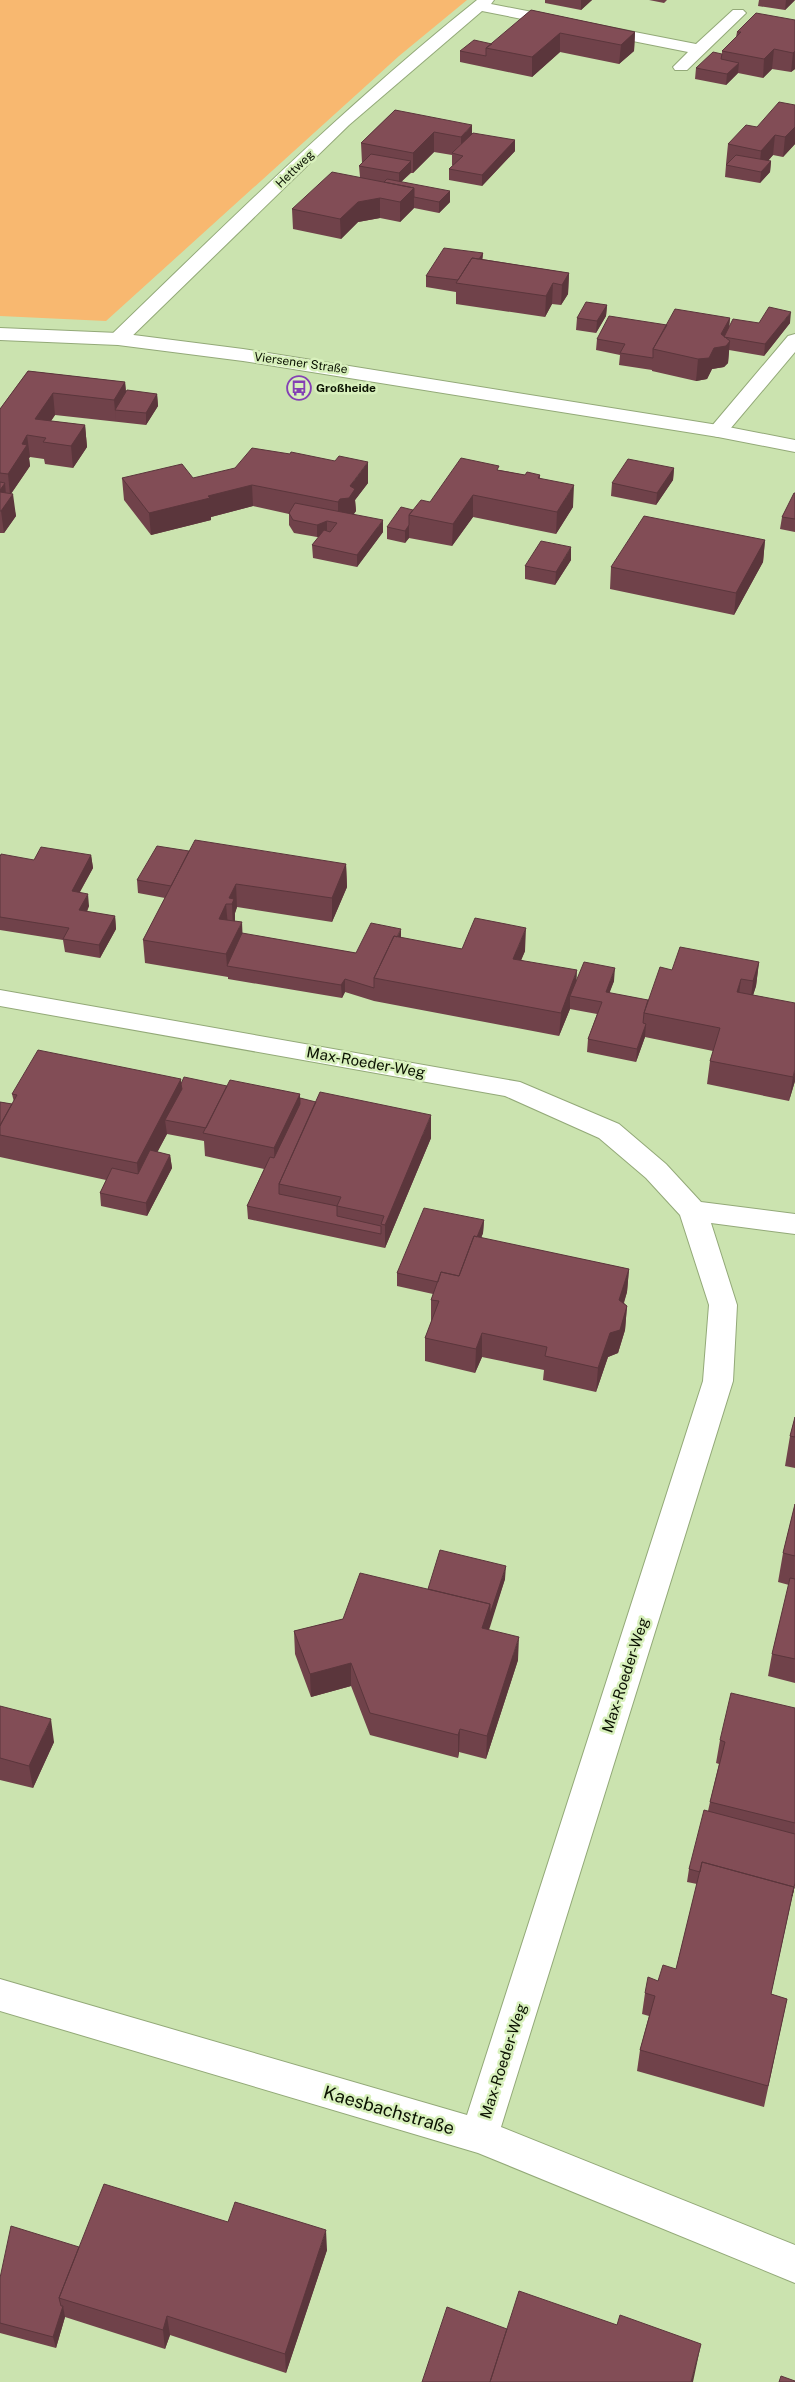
<svg xmlns="http://www.w3.org/2000/svg" width="795" height="2382" viewBox="0 0 795 2382" font-family="'Public Sans',sans-serif">
  <style>
    .green { fill: #f8b870 }
    .lines { fill: none; stroke-linecap: round; stroke-linejoin: round }
    .minor-casing { stroke: #93a978; stroke-width: 2 }
    .major-casing { stroke: #93a978; stroke-width: 2 }
    .minor { fill: #fff; fill-rule: evenodd }
    .major { fill: #fff; fill-rule: evenodd }
    .wall { fill: #70424a }
    .shaded-wall { fill: #5b363c }
    .building { fill: #824d56; stroke: #5b363c }
    .labels { text-anchor: middle; dominant-baseline: central; stroke-width: 5; stroke-linejoin: round; paint-order: stroke }
    .far-street-label { font-size: 12px; fill: #0b1202; stroke: #d8f0bc }
    .far-poi-label { font-size: 12px; font-weight: bold; fill: #0b1202; stroke: #d8f0bc; text-anchor: start }
    .street-label { font-size: 15px; fill: #0b1202; stroke: #d8f0bc }
    .near-street-label { font-size: 18px; fill: #0b1202; stroke: #d8f0bc }
  </style>
  <rect width="100%" height="100%" fill="#cbe3af"/>
  <!-- green -->
  <path class="green" d="M0,0H467L399,56L106,321L0,316Z"/>
  <g class="lines">
    <!-- minor casing -->
    <g class="minor-casing">
      <path id="minor" d="M477,0H494L491,4L696,44L733,10H743L746,13L687,70H675L673,67L688,52L482,11L349,125L125,343H111L109,339L111,335C230,220 347,104 477,0Z
        M795,334V352L725,435L718,437L711,435L708,431L711,427L788,336Z
        M0,990L520,1082L619,1124L666,1164L701,1202L795,1214V1234L711,1223L737,1305L733,1381L501,2127L795,2245V2283L478,2153L0,2011V1979L467,2115L703,1381L709,1305L680,1215L646,1178L599,1138L505,1096L0,1006Z"/>
    </g>
    <!-- major casing -->
    <g class="major-casing">
      <path id="major" d="M0,328L118,333L243,349L718,425L795,440V452L718,437L243,361L118,345L0,340Z"/>
    </g>
    <!-- minor -->
    <use href="#minor" class="minor"/>
    <!-- major -->
    <use href="#major" class="major"/>
  </g>
  <!-- wall -->
  <path class="wall" d="M545,0H592L581,10L545,3Z
    M649,0H667L664,3Z
    M759,0H795L785,10L758,6Z
    M531,10L635,32L634,51L619,64L560,52L532,77L460,62V51L492,44Z
    M795,20V69L791,72L772,69L763,78L738,73L726,85L695,79L696,68L722,54V51L736,37L737,32Z
    M795,105V144L783,157L773,155L768,161H771L770,172L760,183L725,177L726,165L727,164H726L728,144Z
    M395,110L472,134L515,140V151L482,186L449,180V169L453,165H452V155L434,152L413,173H411L401,182L450,202L439,213L414,208L400,222L380,218L358,222L341,239L293,229L292,209L360,177L359,166L362,163L361,143Z
    M483,253L482,259L569,273L568,294L561,305L552,304L545,317L456,304V292L426,287V276Z
    M607,305L606,316L596,333L576,330L577,318Z
    M730,318L729,327L759,323H790L764,356L729,350L728,363L724,367L712,369L707,379L696,381L652,371V370L619,365L620,355L596,350L597,339L667,325Z
    M28,371L125,382L126,392L157,394L158,406L146,425L55,415L51,421L85,425L87,447L73,468L45,464L44,459L30,457L29,458L30,466L11,494L16,516L4,533H0V409Z
    M674,468L673,480L656,505L611,496L612,483Z
    M499,470L525,475H540V478L573,507L556,534L473,517L452,546L409,538L405,543L387,539V527L413,510Z
    M122,478H193L368,483L355,500L356,511L353,514L383,532L357,567L313,558L312,545L319,537H317L294,533L289,525V514L253,506L211,517V520L151,535L124,500Z
    M795,493V532L780,529L782,517Z
    M765,540L763,562L734,615L610,589L611,567Z
    M571,560L555,585L525,579V566Z
    M189,851L346,864L347,887L332,922L237,907L235,913V921L242,934L356,953L401,938L462,949L525,951L521,960L576,981H614L609,993L648,1000L672,970L759,962L756,986L753,995L795,1081L789,1101L707,1084L710,1061L713,1051L645,1037L636,1062L587,1052L588,1039L597,1014L570,1009L559,1036L374,1001L345,992L342,998L228,979V977L145,963L143,940L165,898L138,893L137,880Z
    M91,855L93,868L80,892L89,906L87,912L115,916L116,929L100,958L65,952L63,940L0,930V857L34,860Z
    M181,1079V1083L227,1086L300,1094V1098L431,1138L385,1248L248,1219L247,1206L264,1169L205,1156L204,1141L167,1134L157,1152L170,1155L172,1168L147,1216L101,1206L100,1193L106,1180L0,1157V1102L12,1104L14,1102L12,1094Z
    M484,1220L483,1233L481,1238L629,1269L627,1292L624,1303L627,1306L625,1330L618,1353L608,1357L596,1392L543,1380L544,1370L482,1357L475,1373L425,1361V1338L431,1323V1300L433,1294L397,1286V1273Z
    M795,1417V1468L785,1466L790,1436Z
    M795,1504V1683L768,1676L772,1654L789,1585L778,1582L783,1553Z
    M505,1579L488,1630L518,1660L486,1759L459,1752L458,1758L370,1735L351,1686L311,1697L295,1654L294,1631L343,1619L428,1589Z
    M0,1706L54,1742L33,1788L0,1780Z
    M795,1708V1884L771,1994L787,1999L764,2107L637,2071L640,2050L649,2016L642,2014L645,1993L658,1981L676,1969L697,1884L687,1882L689,1869L708,1811L710,1802L719,1764L716,1763L720,1740Z
    M228,2222L327,2250L286,2373L170,2335L165,2349L65,2317L56,2348L0,2333V2278L79,2247Z"/>
  <!-- shaded-wall -->
  <path class="shaded-wall" d="M581,0H592L581,10Z
    M786,0H795L785,10Z
    M635,32L634,51L619,64L621,45Z
    M560,33V52L532,77V57Z
    M774,49L772,69L763,78L764,59Z
    M795,51V69L791,72L793,53Z
    M739,63L738,73L726,85L727,74Z
    M472,125V145L461,155V137Z
    M795,127V144L783,157L785,137Z
    M434,132V152L413,173V153Z
    M775,135L773,155L759,171L761,151Z
    M515,140V151L482,186V175Z
    M411,161V172L399,184V173Z
    M771,161L770,172L760,183L761,172Z
    M414,188V208L400,222V202Z
    M450,191V202L439,213V202Z
    M380,198V218L358,222L341,239L340,219L358,202Z
    M483,253L482,265L463,284Z
    M569,273L568,294L561,305L562,285Z
    M553,283L552,304L545,317L546,296Z
    M607,305L606,316L596,333L597,321Z
    M791,312L790,323L764,356L765,344Z
    M730,318L728,338L724,337L730,341L728,363L724,367L712,369L707,379L696,381L698,359L714,348Z
    M125,382L127,404L115,410L116,422L114,400Z
    M53,393L55,415L40,437L35,419Z
    M157,394L158,406L146,425V413Z
    M85,425L87,447L73,468L71,446Z
    M27,435L30,457L29,458L30,466L10,495L8,474L22,444Z
    M368,462V483L355,500L356,511L350,520L338,524V502Z
    M674,468L673,480L656,505L657,493Z
    M5,483L6,495L0,504V490Z
    M252,485L253,506L211,517V520L151,535L149,513L208,496Z
    M574,485L573,507L556,534L557,512Z
    M13,494L16,516L4,533L1,511Z
    M473,495V517L452,546L453,524Z
    M383,520V532L357,567V555Z
    M327,521V533L317,537V525Z
    M409,525V538L405,543V531Z
    M765,540L763,562L734,615L736,593Z
    M571,547V560L555,585L556,572Z
    M91,855L93,868L73,904L72,891Z
    M346,864L347,887L332,922V898Z
    M236,884L237,907L235,913V922L233,927L232,904L229,898Z
    M88,894L89,906L80,923L79,910Z
    M226,904L228,927L219,919Z
    M115,916L116,929L100,958L99,945Z
    M242,922L243,945L227,966L226,954Z
    M526,928L525,951L512,982L513,959Z
    M401,929V942L378,979Z
    M759,962L756,986L750,1005L753,981Z
    M615,968L614,981L605,1005L606,992Z
    M577,970L576,994L570,996V1009L559,1036L561,1013Z
    M345,979V992L342,998L341,985Z
    M741,979L738,1002L737,992Z
    M646,1024L645,1037L636,1062L637,1049Z
    M795,1069V1081L789,1101L793,1077Z
    M181,1079L183,1102L165,1120L167,1134L139,1187L137,1163Z
    M300,1094V1117L275,1171L274,1148Z
    M431,1115V1138L385,1248V1225Z
    M170,1155L172,1168L147,1216L146,1203Z
    M484,1220L483,1233L458,1299V1286Z
    M629,1269L627,1292L617,1323L619,1300Z
    M627,1306L625,1330L618,1353L608,1357L596,1392L598,1368L610,1333Z
    M482,1333V1357L475,1373L476,1349Z
    M506,1566L505,1579L490,1627V1614Z
    M490,1604V1627L481,1651L482,1628Z
    M519,1637L518,1660L486,1759L487,1736Z
    M351,1663V1686L311,1697L310,1674Z
    M51,1719L54,1742L33,1788L29,1766Z
    M460,1729L459,1752L458,1758V1735Z
    M326,2230L327,2250L286,2373L285,2354Z
    M63,2306L65,2317L56,2348L53,2337Z
    M167,2316L170,2335L165,2349L163,2330Z
    M701,2344L693,2382H691Z"/>
  <!-- building -->
  <path class="building" d="M531,10L635,32L621,45L560,33L532,57L486,48Z
    M756,13L795,20V51L793,53L774,49L764,59L722,51L741,32H737Z
    M474,40L492,44L486,48V56L460,51Z
    M713,52L722,54L721,59L739,63L727,74L696,68Z
    M779,102L795,105V127L785,137L775,135L761,151L728,144L746,125L757,127Z
    M395,110L472,125L461,137L434,132L413,153L361,143Z
    M473,133L515,140L482,175L449,169L463,156L452,153Z
    M371,154L411,161L399,173L359,166Z
    M736,155L771,161L761,172L726,165Z
    M332,172L414,188L400,202L380,198L358,202L340,219L292,209Z
    M387,179L450,191L439,202L414,197V188L384,182Z
    M444,248L483,253L479,259L472,258L458,280L426,276Z
    M472,258L569,273L562,285L553,283L546,296L456,283Z
    M586,302L607,305L597,321L577,318Z
    M769,307L791,312L765,344L724,337L733,319L759,323Z
    M675,309L730,318L721,334L730,341L726,346L714,348L709,358L698,359L653,349Z
    M609,316L667,325L653,349V358L620,353L625,344L597,339Z
    M28,371L125,382L114,400L53,393L35,419L85,425L71,446L43,442L46,438L27,435L22,444L27,445L8,474L0,473V409Z
    M127,390L157,394L146,413L115,410Z
    M252,448L290,454L291,452L335,461L339,456L368,462L350,486L355,489L349,498L340,499L338,502L252,485L208,496L210,498L149,513L122,478L182,464L193,478L235,468Z
    M461,458L499,466L497,470L525,475L527,472L540,475L538,478L574,485L557,512L473,495L453,524L409,515L421,500L430,502Z
    M628,459L674,468L657,493L612,483Z
    M0,482L5,483L0,490Z
    M0,492L13,494L1,511H0Z
    M794,493H795V519L782,517Z
    M295,503L383,520L357,555L312,545L324,530L330,532L337,523L327,521L317,525L293,520L289,513Z
    M401,507L413,510L409,515V525L405,531L387,527Z
    M644,516L765,540L736,593L611,567Z
    M541,541L571,547L556,572L525,566Z
    M195,840L346,864L332,898L236,884L229,898L234,899L232,904H226L219,919L242,922L226,954L143,940Z
    M157,846L189,851L171,886L137,880Z
    M41,847L91,855L72,891L88,894L79,910L115,916L99,945L63,939L69,928L0,917V857L1,854L34,860Z
    M475,918L526,928L513,959L577,970L561,1013L374,978L394,936L462,949Z
    M371,923L401,929L397,937L394,936L374,978V988L345,979L341,985L227,966L242,933L356,953Z
    M680,947L759,962L753,981L741,979L737,992L795,1003V1069L793,1077L710,1061L720,1028L644,1013L660,967L672,970Z
    M584,962L615,968L606,992L648,1000L644,1013L643,1023L646,1024L637,1049L588,1039L602,1002L570,996Z
    M38,1050L181,1079L137,1163L0,1135V1125L17,1095L12,1094Z
    M184,1077L227,1086L206,1128L165,1120L182,1089L181,1084Z
    M230,1080L300,1094L274,1148L203,1133Z
    M320,1092L431,1115L385,1225L381,1224L384,1216L337,1206L341,1197L279,1184Z
    M300,1098L316,1102L279,1184V1194L337,1206V1216L381,1226V1234L247,1206L270,1157L274,1158L300,1104Z
    M0,1102L12,1104L0,1126Z
    M150,1150L170,1155L146,1203L100,1193L112,1168L138,1174Z
    M424,1208L484,1220L477,1237L474,1236L459,1276L441,1272L438,1282L397,1273Z
    M474,1236L629,1269L619,1300L627,1306L620,1330L610,1333L598,1368L545,1356L547,1347L482,1333L476,1349L425,1338L439,1301L431,1300L441,1272L459,1276Z
    M795,1417V1437L790,1436Z
    M795,1504V1556L783,1553Z
    M440,1550L506,1566L490,1614V1604L428,1589Z
    M360,1573L490,1604L482,1628L519,1637L487,1736L460,1729L458,1735L370,1713L351,1663L310,1674L294,1631L343,1619Z
    M790,1578L795,1579V1659L772,1654Z
    M731,1693L795,1708V1823L710,1802L725,1742L720,1740Z
    M0,1706L51,1719L29,1766L0,1758Z
    M704,1810L795,1834V1883L792,1896L794,1887L702,1862L700,1872L689,1869Z
    M702,1862L794,1887L771,1994L787,1999L768,2086L640,2050L655,1996L645,1993L648,1977L658,1981L663,1965L676,1969Z
    M104,2184L228,2222L235,2202L326,2230L285,2354L167,2316L163,2330L59,2298Z
    M11,2226L79,2247L59,2298L61,2306H63L53,2337L0,2323V2278Z
    M519,2291L617,2325L620,2315L701,2344L691,2382H490Z
    M447,2307L507,2329L490,2382H422Z
    M781,2376L795,2381V2382H779Z"/>
  <!-- icons -->
  <defs>
    <g id="bus-ring" transform="scale(1.25)"><circle r="9.5" fill="#d8f0bc" stroke="#8440b4" stroke-width="1.5"/><path d="M-5-6H5V4H4V6H2V4H-2V6H-4V4H-5ZM-3.5-4V0h7V-4ZM-3.5 1.2v1.5H-2V1.2ZM2 1.2v1.5H3.5V1.2Z" fill="#8440b4"/></g>
  </defs>
  <g fill-rule="evenodd">
    <use href="#bus-ring" x="299" y="388"/>
  </g>
  <g class="labels">
    <!-- far-street labels -->
    <g class="far-street-label">
      <text transform="translate(295 169) rotate(-44)">Hettweg</text>
      <text transform="translate(301 363) rotate(8)">Viersener Straße</text>
    </g>
    <!-- far-poi labels -->
    <g class="far-poi-label">
      <text x="316" y="388">Großheide</text>
    </g>
    <!-- street labels -->
    <g class="street-label">
      <text transform="translate(366 1062) rotate(10)">Max-Roeder-Weg</text>
      <text transform="translate(625 1675) rotate(-72)">Max-Roeder-Weg</text>
      <text transform="translate(503 2061) rotate(-72)">Max-Roeder-Weg</text>
    </g>
    <!-- near-street labels -->
    <g class="near-street-label">
      <text transform="translate(389 2110) rotate(16)">Kaesbachstraße</text>
    </g>
  </g>
</svg>
